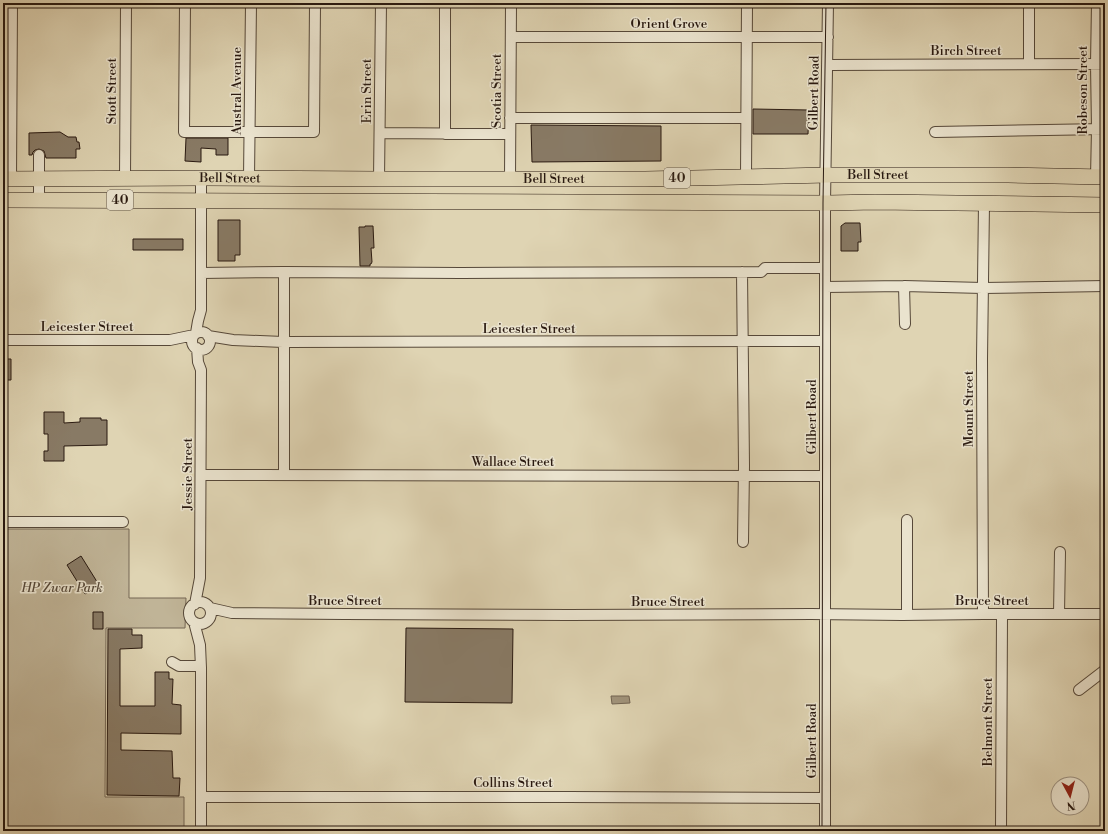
<svg xmlns="http://www.w3.org/2000/svg" width="1108" height="834" viewBox="0 0 1108 834" font-family="'Libre Bodoni',serif">
  <style>
    .green { fill: #c0b497; stroke: #746654 }
    .water { fill: #a1947c; stroke: #716351 }
    .building { fill: #887a65; stroke: #291910 }
    .lines { fill: none; stroke-linecap: round; stroke-linejoin: round }
    .minor-casing { stroke: #564839; stroke-width: 12 }
    .highway-casing { stroke: #291910; stroke-width: 16 }
    .minor { stroke: #eae3ce; stroke-width: 10 }
    .highway { stroke: #dfd4b3; stroke-width: 15 }
    .tram { stroke: #291910; stroke-width: 1 }
    .labels { text-anchor: middle; dominant-baseline: central; stroke-width: 3; stroke-linejoin: round; paint-order: stroke }
    .shield { fill: #eae3ce; stroke: #635649; stroke-width: 1 }
    .shield-label { font-size: 12px; font-weight: bold; fill: #291910 }
    .street-label { font-size: 13px; fill: #291910; stroke: #eae3ce }
    .park-label { font-size: 13px; font-style: italic; fill: #564838; stroke: #eae3ce }
  </style>
  <rect width="100%" height="100%" fill="#dfd4b3"/>
  <filter id="stains"><feTurbulence type="fractalNoise" baseFrequency=".005" numOctaves="4"/><feColorMatrix values="0 0 0 0 .2 0 0 0 0 .09 0 0 0 0 .02 0 0 0 .5 -.17"/></filter>
  <radialGradient id="worn" r=".72"><stop offset=".6" stop-color="#630" stop-opacity="0"/><stop offset="1" stop-color="#630" stop-opacity=".3"/></radialGradient>
  <!-- green -->
  <path class="green" d="M3,529H129V598H186L185,628H106L105,797H184V831H3Z"/>
  <!-- water -->
  <path class="water" d="M611,696H629L630,703L612,704Z"/>
  <!-- building -->
  <path class="building" d="M753,109L809,110L808,134H753Z
    M531,125L661,126V161L532,162Z
    M60,132L68,137H76L77,142H79L80,149H76V158H46L44,151L39,149L35,150L33,152L32,155H29V133Z
    M186,138H228V155H216V149L201,148V162L185,161Z
    M218,220H240V255H235V261H218Z
    M845,223H860L861,242H858V251H841V226Z
    M365,226H373L374,248H371L372,262L371,264H370V266H360L359,227H365Z
    M133,239H183V250H133Z
    M3,359H11V380H3Z
    M44,412H64V423L80,422V418H101V420H107V445L64,446V461H44V451H48V434H44Z
    M81,556L99,585L85,594L67,565Z
    M93,612H103V629H93Z
    M406,628L513,629L512,703L405,702Z
    M108,629H132V635H142V648L120,649V706H155V672H169V679H173L172,704L181,705V734L121,733V750L172,751L173,778H180L179,796L107,795Z"/>
  <g class="lines">
    <!-- minor casing -->
    <g class="minor-casing">
      <path id="minor" d="M185,3L184,132H314L315,3
        M445,3V134
        M511,37H828
        M1029,64V3
        M828,65L1105,64
        M510,118H746
        M935,132L1105,129
        M380,133L510,134
        M39,155V200
        M746,177L747,3
        M1096,177L1097,129L1096,64L1097,3
        M249,178L251,3
        M11,179L12,3
        M125,179L126,3
        M379,179L381,3
        M510,179L511,3
        M742,272L744,466L743,542
        M201,273L284,272L461,273L761,272L765,268H825
        M904,286L905,324
        M825,287L904,286L983,288L1105,286
        M192 341a9 9 0 1 1 18 0a9 9 0 1 1-18 0Z
        M196,333L198,321L201,310V178
        M208,336L233,340L283,342L825,341
        M3,340H170L194,335
        M201,475L825,476
        M284,475V272
        M3,522H123
        M189 613a11 11 0 1 1 22 0a11 11 0 1 1-22 0Z
        M195,604L200,578L201,370L198,362L197,348
        M210,608L232,613L345,614L569,615L811,614L902,615L983,614H1105
        M983,614L982,359L984,204
        M1059,614L1060,552
        M907,615V520
        M194,622L200,645L201,668V831
        M172,662L179,666H201
        M1079,690L1105,670
        M201,797H567L825,798
        M825,831V203L828,3
        M1001,831L1002,614"/>
    </g>
    <!-- highway casing -->
    <g class="highway-casing">
      <g id="highway">
        <path id="s1" d="M3,179L201,178L379,179H645L828,175H1008L1105,177"/>
        <path d="M3,200L828,203L875,202L1105,205"/>
      </g>
    </g>
    <!-- minor -->
    <use href="#minor" class="minor"/>
    <!-- highway -->
    <use href="#highway" class="highway"/>
    <!-- tram -->
    <path class="tram" d="M822,831L823,203L826,3"/>
  </g>
  <g class="labels">
    <!-- shield labels -->
    <g class="shield">
      <rect x="664" y="168" width="26" height="20" rx="3"/>
      <rect x="107" y="190" width="26" height="20" rx="3"/>
    </g>
    <g class="shield-label">
      <text x="677" y="178">40</text>
      <text x="120" y="200">40</text>
    </g>
    <!-- street labels -->
    <g class="street-label">
      <text x="669" y="24">Orient Grove</text>
      <text x="966" y="51">Birch Street</text>
      <text transform="translate(1083 90) rotate(-90)">Robeson Street</text>
      <text transform="translate(112 91) rotate(-90)">Stott Street</text>
      <text transform="translate(237 91) rotate(-90)">Austral Avenue</text>
      <text transform="translate(367 91) rotate(-90)">Erin Street</text>
      <text transform="translate(497 91) rotate(-90)">Scotia Street</text>
      <text transform="translate(814 93) rotate(-89)">Gilbert Road</text>
      <text stroke="none"><textPath href="#s1" startOffset="875">Bell Street</textPath></text>
      <text stroke="none"><textPath href="#s1" startOffset="227">Bell Street</textPath></text>
      <text stroke="none"><textPath href="#s1" startOffset="551">Bell Street</textPath></text>
      <text x="87" y="327">Leicester Street</text>
      <text x="529" y="329">Leicester Street</text>
      <text transform="translate(969 409) rotate(-90)">Mount Street</text>
      <text transform="translate(812 417) rotate(-90)">Gilbert Road</text>
      <text x="513" y="462">Wallace Street</text>
      <text transform="translate(188 474) rotate(-90)">Jessie Street</text>
      <text x="345" y="601">Bruce Street</text>
      <text x="992" y="601">Bruce Street</text>
      <text x="668" y="602">Bruce Street</text>
      <text transform="translate(988 722) rotate(-90)">Belmont Street</text>
      <text transform="translate(812 741) rotate(-90)">Gilbert Road</text>
      <text x="513" y="783">Collins Street</text>
    </g>
    <!-- park labels -->
    <g class="park-label">
      <text x="62" y="588">HP Zwar Park</text>
    </g>
  </g>
  <!-- margin -->
  <rect width="1108" height="834" fill="none" stroke="#dfd4b3" stroke-width="16"/>
  <rect x="4" y="4" width="1100" height="826" fill="none" stroke="#291910" stroke-width="2"/>
  <rect x="8" y="8" width="1092" height="818" fill="none" stroke="#291910"/>
  <!-- north arrow -->
  <g transform="translate(1070 796) rotate(173)"><circle r="19" fill="#eae3ce" stroke="#9d9282"/>
  <path d="M0-3L7 15L0 10L-7 15Z" fill="#8f2418"/>
  <text y="-6" font-size="11" font-weight="bold" text-anchor="middle" fill="#291910">N</text>
  </g>
  <rect width="100%" height="100%" filter="url(#stains)"/>
  <rect width="100%" height="100%" fill="url(#worn)"/>
</svg>
